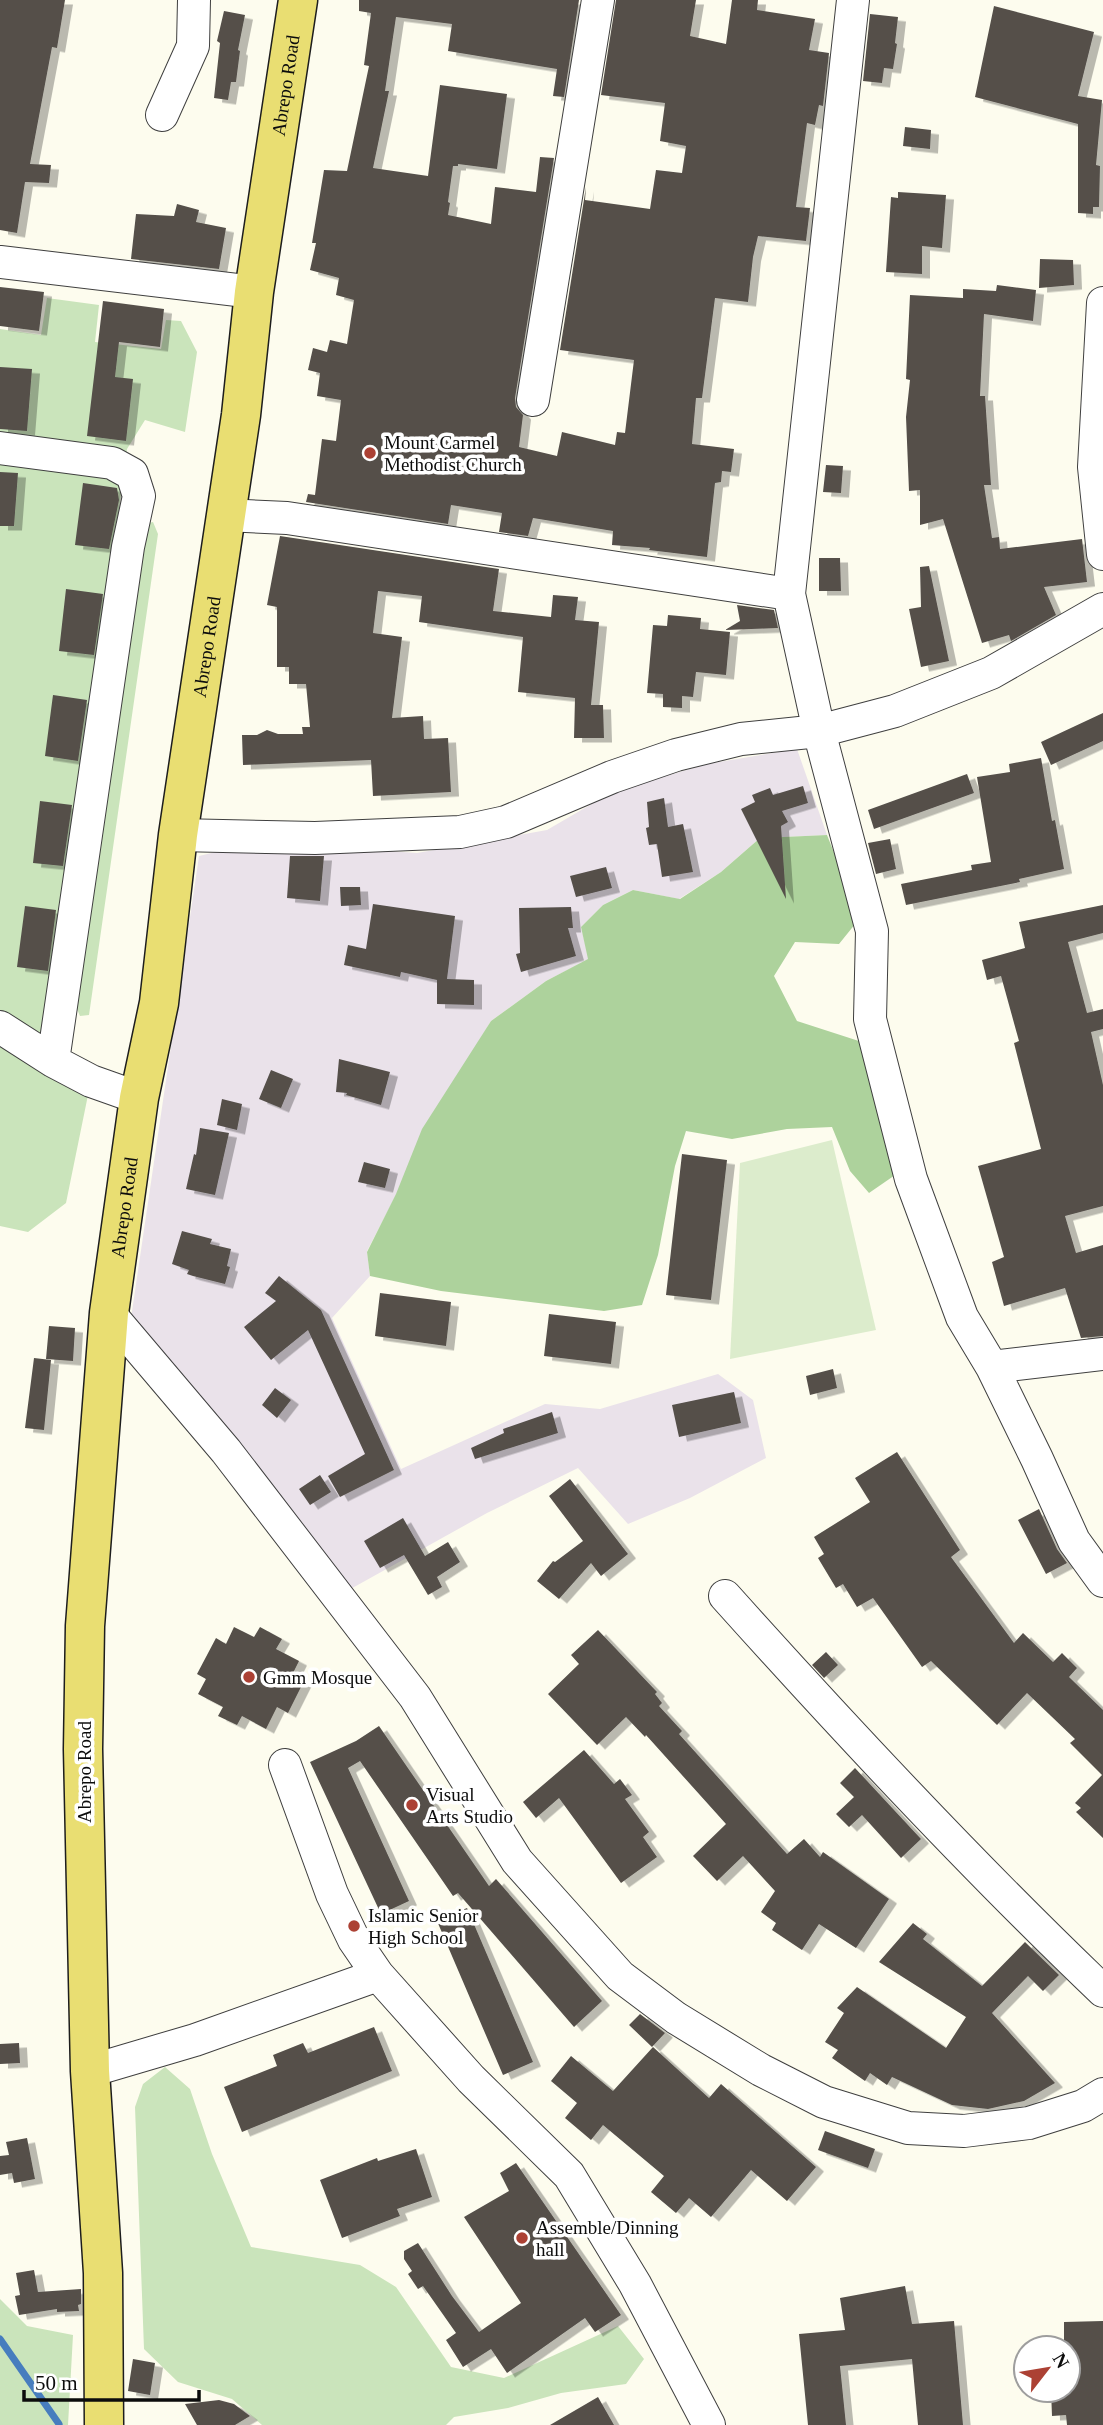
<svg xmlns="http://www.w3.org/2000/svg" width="1103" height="2425" viewBox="0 0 1103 2425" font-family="Georgia,serif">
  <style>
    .industrial { fill: #eae2ea }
    .green { fill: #cae4bb }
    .forest { fill: #add29c }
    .pitch { fill: #dceccc }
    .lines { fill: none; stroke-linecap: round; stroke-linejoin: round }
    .stream { stroke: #477dbe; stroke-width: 7 }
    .building { fill: #544f4a; filter: url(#shadow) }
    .minor-casing { stroke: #3f3f3f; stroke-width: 34 }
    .major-casing { stroke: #1d1d1d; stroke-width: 41 }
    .minor { stroke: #fff; stroke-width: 32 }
    .major { stroke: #e9de72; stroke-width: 38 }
    .poi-dot { fill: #ac4134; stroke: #fff; stroke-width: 2.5 }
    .labels { text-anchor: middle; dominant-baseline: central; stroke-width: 7; stroke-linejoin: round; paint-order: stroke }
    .street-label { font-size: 19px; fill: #0c0c0c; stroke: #fff }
    .poi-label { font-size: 19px; fill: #0c0c0c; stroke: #fff; text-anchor: start }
  </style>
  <defs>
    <filter id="shadow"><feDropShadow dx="8" dy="4.5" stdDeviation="0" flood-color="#0004"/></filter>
  </defs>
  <rect width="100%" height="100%" fill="#fdfcee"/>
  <!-- industrial -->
  <path class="industrial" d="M797,749L827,835L760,838L721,872L679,899L633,890L603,905L581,927L589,959L546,981L491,1021L459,1074L367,1251L370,1276L332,1318L401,1469L545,1404L600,1409L718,1374L753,1400L766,1458L690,1498L628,1524L578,1468L487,1513L347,1591L130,1325L199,856L257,842L417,853L547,830L614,791L707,764Z"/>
  <!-- green -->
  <path class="green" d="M47,298L99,305L95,342L161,349L166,320L181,321L197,352L185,432L145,420L127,449L47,1039L37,1037L0,1011V329L41,335Z
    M153,522L158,534L89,1015L80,1016L70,993L144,524Z
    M0,1035L88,1095L66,1203L28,1232L0,1226Z
    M165,2067L190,2089L212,2154L251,2247L360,2265L396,2287L451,2367L504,2378L618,2326L644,2359L626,2384L561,2393L508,2408L454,2417L446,2425H262L232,2399L178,2382L144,2349L135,2107L143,2084Z
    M0,2299L27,2326L73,2335L68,2425H0Z"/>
  <!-- forest -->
  <path class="forest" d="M827,835L860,918L839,944L795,942L774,976L797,1021L865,1043L898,1173L869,1193L850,1171L832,1127L787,1129L732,1139L686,1131L675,1166L658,1255L642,1305L604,1311L441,1291L370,1276L367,1252L396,1194L422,1129L491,1021L546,981L588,959L581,927L603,905L633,890L680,899L721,872L760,838Z"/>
  <!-- pitch -->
  <path class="pitch" d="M832,1140L876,1330L730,1359L740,1163Z"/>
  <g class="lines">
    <!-- stream -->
    <path class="stream" d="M0,2339L59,2424"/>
  </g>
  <!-- building -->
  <path class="building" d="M0,0H65L57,48L52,47L30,164L51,165L49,183L25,182L17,233L0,230Z
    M359,0H579L564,97L553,96L557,69L448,51L452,24L396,17L385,91H389L373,168L428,176L440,85L507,94L497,169L458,164V166H453L448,202L450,203L448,215L491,224L495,187L536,192L540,157L554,158L515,398L516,407L523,415L519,447L557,456L562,432L615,445L617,432L625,433L634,360L560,350L586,187L585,200L650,209L656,170L682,173L686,146L660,141L665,103L601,95L616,0H696L690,36L726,44L732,0H758L757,10L815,19L809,50L829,53L823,106L819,105L815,125L807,123L796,207L810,208L806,241L758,236L753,257L748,302L715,298L702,398H696L692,444L734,449L731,472L722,471L721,482L715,483L707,557L649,550L650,548L612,545L613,531L533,518L528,536L499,532L502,513L451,505L448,524L306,502L308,494L315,495L322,439L336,441L341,400L317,396L320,373L308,370L313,348L327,352L330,340L347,344L354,300L336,295L339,278L310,270L316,243H312L324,170L347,171L369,66L364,65L371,13L359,11Z
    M994,6L1094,32L1078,96L1102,100L1096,165L1100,166L1099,207H1093V214L1078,213V124L975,97Z
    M224,11L245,15L238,50L240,51L236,82H231L228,100L214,98L220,43L217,41Z
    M870,14L898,17L895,43L897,44L893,69L884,68L882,83L863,81Z
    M905,127L931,130L930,149L903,146Z
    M898,192L946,195L942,248L922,246V274L886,272L891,197L898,198Z
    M177,204L199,210L196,222L226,228L219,269L131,259L136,214L174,216Z
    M1040,259L1073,260L1074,285L1039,288Z
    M997,285L1036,290L1033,321L984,314L980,396H985L991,485H984L992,538L999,537L1000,549L1082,539L1087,582L1044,587L1056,615L1011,641L1009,635L982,643L943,519L920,525V490L909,491L906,417L910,380L906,379L910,295L963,298V289L996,291Z
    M0,287L44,292L39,331L0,326Z
    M103,301L164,309L160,347L119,342L115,377L133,379L126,441L87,436Z
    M0,367L32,369L27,431L0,429Z
    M826,465L843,466L841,493L823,492Z
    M0,472L18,473L14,526H0Z
    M83,483L117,488L119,500L109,549L75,545Z
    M280,536L499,569L493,611L551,617L553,595L578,597L575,620L599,622L591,705H603L604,738H574L575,698L518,692L523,637L419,622L422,596L378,591L373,633L402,637L392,718L423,716L424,739L448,738L451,792L373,796L371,760L243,765L242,735H257L267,730L278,734H303L302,727H310L306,684H289V667H277V607L267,605Z
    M819,558H840L841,591H819Z
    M929,566L949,661L921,667L909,609L921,607L920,567Z
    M66,589L103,594L94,655L59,651Z
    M737,605L774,610L778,628L725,630L740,621Z
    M668,615L701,618L700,629L730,632L726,675L696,672L693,697L682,696V708L663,707V694L647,693L653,625L667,626Z
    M53,695L87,700L78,761L45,756Z
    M1103,713V741L1051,765L1041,742Z
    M1041,758L1052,821L1055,820L1064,869L1019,879L1020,882L906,905L901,884L972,870L971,865L991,862L977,777L1010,772L1009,764Z
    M967,774L974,793L874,829L868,810Z
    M803,786L808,803L782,811L788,822L781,826L786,899L741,809L755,802L752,795L770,788L773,795Z
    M664,798L668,827L683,824L693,872L662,877L657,844L649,845L646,828L649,827L647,802Z
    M40,801L72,805L63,866L33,863Z
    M890,839L896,869L876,874L868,843Z
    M290,856H324L320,901L287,898Z
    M606,867L612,888L576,897L570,876Z
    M340,887H360L361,905L341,906Z
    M373,904L455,916L447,979L474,980V1005L437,1004V980L401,972L400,977L344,965L348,945L366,949Z
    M1103,905V933L1068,942L1087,1013L1103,1009V1029L1091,1032L1103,1085V1206L1065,1216L1076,1253L1103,1245V1336L1081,1338L1065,1288L1004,1306L992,1262L1004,1257L978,1166L1041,1149L1014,1043L1019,1041L1001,976L987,980L982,960L1025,948L1019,922Z
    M25,906L56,910L48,971L17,967Z
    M571,907L573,928H568L576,956L521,972L516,954L520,953L519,908Z
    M339,1059L390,1072L381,1105L346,1095L347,1093L336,1092Z
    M271,1070L293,1079L281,1108L259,1099Z
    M222,1099L242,1104L237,1130L217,1125Z
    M200,1128L229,1133L215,1195L186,1189L194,1154L196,1155Z
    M682,1154L727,1160L711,1300L666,1295Z
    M364,1162L390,1169L385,1188L358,1182Z
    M182,1231L212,1239L210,1244L231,1249L227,1266L230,1267L225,1284L193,1276L187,1274L189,1270L172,1264Z
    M279,1276L321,1310L394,1470L340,1497L328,1476L365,1454L308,1330L271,1360L244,1327L276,1301L265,1293Z
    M380,1293L451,1302L446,1346L375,1336Z
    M549,1314L616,1322L611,1364L544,1356Z
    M49,1326L75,1328L73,1361L46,1359Z
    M34,1358L51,1360L44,1430L25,1428Z
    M833,1369L837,1388L810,1395L806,1376Z
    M275,1388L291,1400L277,1418L262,1405Z
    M734,1392L741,1423L679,1437L672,1405Z
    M552,1412L558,1433L475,1459L471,1448L504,1433L503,1429Z
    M897,1452L960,1550L951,1557L1014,1643L1023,1633L1053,1662L1062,1653L1077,1668L1069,1677L1103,1710V1838L1076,1812L1081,1808L1075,1803L1102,1775L1070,1743L1075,1739L1027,1693L997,1725L931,1661L922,1667L873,1598L857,1607L843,1584L836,1588L818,1558L824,1554L814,1537L870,1502L855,1478Z
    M320,1475L331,1492L310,1505L299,1489Z
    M570,1479L628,1554L601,1576L591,1563L559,1599L537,1581L553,1561L555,1562L583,1541L549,1496Z
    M1039,1509L1057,1549L1067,1563L1046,1574L1018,1520Z
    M403,1518L425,1556L448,1542L460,1562L437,1577L442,1587L428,1595L404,1555L380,1568L364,1541Z
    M234,1627L254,1637L260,1627L282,1639L276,1649L299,1661L292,1675L304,1681L288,1713L277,1707L266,1729L242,1716L237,1725L218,1716L223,1707L198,1694L206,1679L197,1674L216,1638L226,1644Z
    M598,1630L657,1692L655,1694L662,1703L659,1706L682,1731L679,1734L787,1854L804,1839L820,1857L823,1852L889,1899L856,1948L819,1924L802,1950L772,1930L776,1923L761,1912L775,1891L743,1856L717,1881L693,1856L726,1824L646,1735L645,1737L626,1717L597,1745L548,1694L579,1664L571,1655Z
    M826,1652L838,1665L824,1678L812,1665Z
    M379,1726L489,1886L496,1879L602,2001L574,2027L458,1893L453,1896L360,1761L348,1768L409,1901L381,1914L310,1762L356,1741Z
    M584,1750L614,1784L620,1779L632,1795L625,1799L649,1832L643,1837L657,1857L621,1883L559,1798L536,1818L523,1802Z
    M855,1768L921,1839L901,1858L862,1815L849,1827L836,1814L854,1797L840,1783Z
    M467,1908L533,2062L503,2075L437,1921Z
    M913,1923L927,1934L923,1939L982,1986L1025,1942L1059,1975L1043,1991L1028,1976L992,2013L1055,2083L1024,2101L988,2109L952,2105L892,2077L887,2085L870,2073L865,2081L832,2058L838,2050L825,2042L844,2013L837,2008L857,1987L946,2048L966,2017L879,1962Z
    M640,2014L665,2033L652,2047L629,2025Z
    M374,2027L392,2071L242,2132L224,2087L277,2066L273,2055L303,2043L308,2053Z
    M19,2043L20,2063L0,2064V2044Z
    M653,2047L709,2098L721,2084L816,2167L787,2201L751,2170L711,2217L689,2198L676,2213L651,2192L664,2176L603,2125L591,2140L565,2118L577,2103L551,2081L571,2056L613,2091Z
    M825,2131L875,2149L868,2168L818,2150Z
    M27,2138L35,2179L14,2183L12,2173L0,2175V2156L9,2155L6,2142Z
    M416,2149L432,2197L397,2209L400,2216L342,2238L320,2180L377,2158L378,2161Z
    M516,2163L621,2315L595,2332L585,2318L507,2373L491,2349L463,2367L446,2340L456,2333L423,2286L418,2289L408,2274L412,2271L404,2259V2251L418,2243L452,2296L479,2332L521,2303L464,2217L509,2191L500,2173Z
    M34,2270L38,2292L81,2289V2304L78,2305L79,2311L57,2312V2309L19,2315L15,2296L20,2295L16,2273Z
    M905,2286L912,2324L954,2321L963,2425H918L912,2359L840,2366L846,2425H808L799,2334L845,2330L840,2298Z
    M1103,2321V2425H1067L1066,2415L1052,2416L1051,2390H1068V2348H1064V2322Z
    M133,2359L155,2363L150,2395L128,2391Z
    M598,2397L614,2425H550Z
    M219,2400L234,2404L250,2416L235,2425H197L185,2404Z"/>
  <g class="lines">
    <!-- minor casing -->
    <g class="minor-casing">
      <path id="minor" d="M853,0L789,594L819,731L872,931L870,1019L911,1179L962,1317L992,1367L1037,1459L1074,1541L1103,1581
        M162,115L193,46L194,0
        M0,262L254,292
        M1103,303L1094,467L1103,554
        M533,400L598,0
        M0,448L112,463L132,474L139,496L128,547L53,1061
        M225,515L287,518L789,594
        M178,835L315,838L460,832L506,822L612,777L676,755L741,739L819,731L895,711L991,673L1103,609
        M0,1027L53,1061L91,1081L139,1098
        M109,1313L226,1451L415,1697L517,1861L620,1976L676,2018L761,2070L824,2102L908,2128L964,2131L1029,2123L1083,2106L1103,2094
        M992,1367L1103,1354
        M725,1596C847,1732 971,1865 1103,1991
        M285,1765L332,1894L354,1940L378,1975
        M90,2071L195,2040L378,1975L471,2079L569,2175L635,2284L709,2425"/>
    </g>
    <!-- major casing -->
    <g class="major-casing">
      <g id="major">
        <path id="s1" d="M104,2425L103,2273L90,2071L83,1749L85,1626L109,1313L139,1098L159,1003L178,835L241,415L254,292L298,0"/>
      </g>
    </g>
    <!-- minor -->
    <use href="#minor" class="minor"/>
    <!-- major -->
    <use href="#major" class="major"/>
  </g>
  <!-- markers -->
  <g class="poi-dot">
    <circle cx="370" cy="453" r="7"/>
    <circle cx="249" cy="1677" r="7"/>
    <circle cx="412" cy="1805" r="7"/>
    <circle cx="354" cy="1926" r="7"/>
    <circle cx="522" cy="2238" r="7"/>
  </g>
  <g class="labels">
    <!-- street labels -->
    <g class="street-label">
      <text stroke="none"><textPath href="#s1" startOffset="2354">Abrepo Road</textPath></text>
      <text stroke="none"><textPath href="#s1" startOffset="1787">Abrepo Road</textPath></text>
      <text stroke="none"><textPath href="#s1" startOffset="1220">Abrepo Road</textPath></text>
      <text transform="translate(84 1772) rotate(-90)">Abrepo Road</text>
    </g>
    <!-- poi labels -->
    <g class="poi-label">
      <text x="384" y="442">Mount Carmel<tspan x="384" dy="22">Methodist Church</tspan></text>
      <text x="263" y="1677">Gmm Mosque</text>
      <text x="426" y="1794">Visual<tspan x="426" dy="22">Arts Studio</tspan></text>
      <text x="368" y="1915">Islamic Senior<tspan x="368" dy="22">High School</tspan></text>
      <text x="536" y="2227">Assemble/Dinning<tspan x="536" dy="22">hall</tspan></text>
    </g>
  </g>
  <!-- north arrow -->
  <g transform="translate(1047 2369) rotate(59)"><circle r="33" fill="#ffffff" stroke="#9e9e9e" stroke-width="2"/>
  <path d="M0-5L12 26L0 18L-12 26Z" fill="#ac4134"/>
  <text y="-10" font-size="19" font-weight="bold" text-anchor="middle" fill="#0c0c0c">N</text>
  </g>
  <!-- scale -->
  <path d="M24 2390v10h175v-10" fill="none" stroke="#0c0c0c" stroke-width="3.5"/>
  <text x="35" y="2390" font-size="21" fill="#0c0c0c" stroke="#ffffff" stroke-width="5" paint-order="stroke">50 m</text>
</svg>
